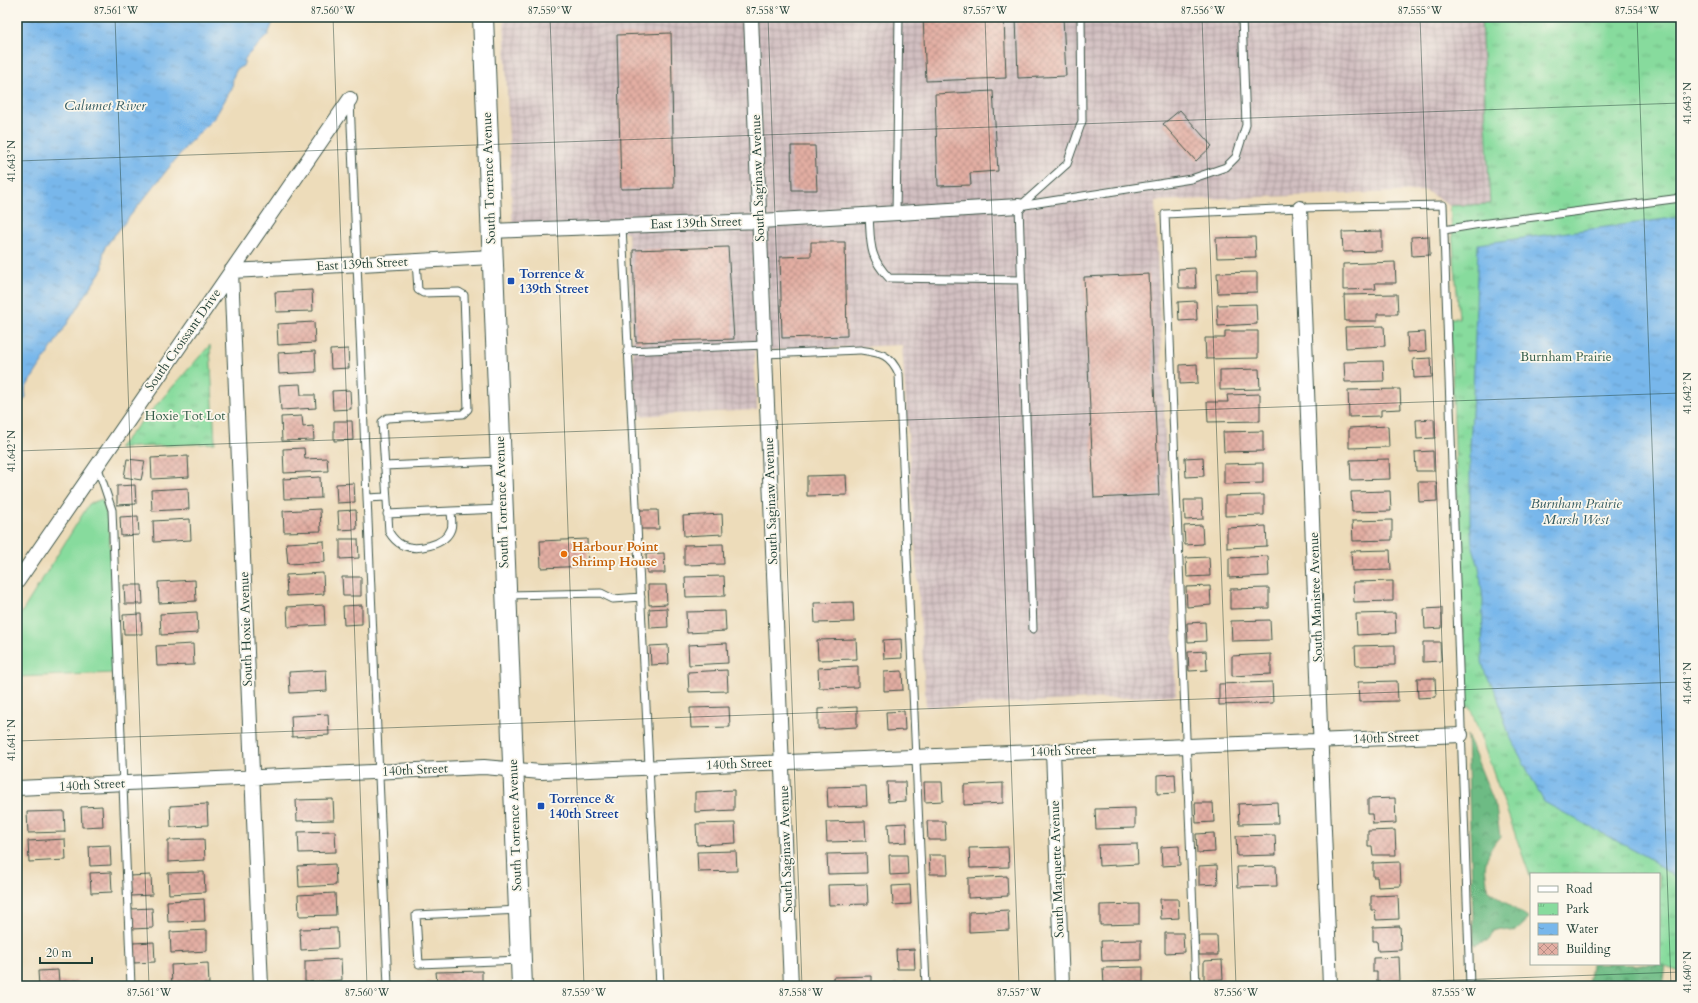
<svg xmlns="http://www.w3.org/2000/svg" width="1698" height="1003" viewBox="0 0 1698 1003" font-family="Cardo,serif">
  <style>
    .industrial { fill: url(#industrial-grid) }
    .grass { fill: #87db9d; stroke: #538c68 }
    .forest { fill: url(#forest-crowns); stroke: #467c5c }
    .park { fill: url(#park-tufts); stroke: #538c68 }
    .water { fill: url(#water-ripples); stroke: #4c7a90 }
    .building { fill: url(#building-cross-hatch) }
    .lines { fill: none; stroke-linecap: round; stroke-linejoin: round }
    .service-casing { stroke: #3e5548; stroke-width: 9 }
    .minor-casing { stroke: #3e5548; stroke-width: 16 }
    .secondary-casing { stroke: #3e5548; stroke-width: 22 }
    .service { stroke: #fff; stroke-width: 7 }
    .minor { stroke: #fff; stroke-width: 14 }
    .secondary { stroke: #fff; stroke-width: 20 }
    .ticks { fill: none; stroke: #1f3d34; stroke-width: 1; stroke-opacity: 0.45 }
    .transit-dot { fill: #1a4fb4; stroke: #fbf7ec; stroke-width: 1.5 }
    .food-dot { fill: #e8710a; stroke: #fbf7ec; stroke-width: 1.5 }
    .labels { text-anchor: middle; dominant-baseline: central; stroke-width: 3.5; stroke-linejoin: round; paint-order: stroke }
    .street-label { font-size: 13px; fill: #1f3d34; stroke: #fbf7ec }
    .transit-label { font-size: 13px; font-weight: bold; fill: #164399; stroke: #fbf7ec; text-anchor: start }
    .park-label { font-size: 13px; fill: #345d49; stroke: #fbf7ec }
    .food-label { font-size: 13px; font-weight: bold; fill: #c56008; stroke: #fbf7ec; text-anchor: start }
    .water-label { font-size: 14px; font-style: italic; fill: #355c62; stroke: #fbf7ec }
    .neatline { fill: none; stroke: #1f3d34; stroke-width: 1.5 }
    .ticks-label { font-size: 10px; text-anchor: middle; fill: #1f3d34 }
  </style>
  <defs>
    <pattern id="industrial-grid" width="8" height="8" patternUnits="userSpaceOnUse"><rect width="8" height="8" fill="#d2bfc1"/><path d="M0 4h8M4 0v8" fill="none" stroke="#aa9c9e"/></pattern>
    <pattern id="forest-crowns" width="20" height="18" patternUnits="userSpaceOnUse"><rect width="20" height="18" fill="#6dbb84"/><path d="M2 6a3 3 0 1 1 6 0M12 15a3 3 0 1 1 6 0" fill="none" stroke="#59996d"/></pattern>
    <pattern id="park-tufts" width="24" height="20" patternUnits="userSpaceOnUse"><rect width="24" height="20" fill="#87db9d"/><path d="M3 7l-1-3M5 7V3M7 7l1-3M15 17l-1-3M17 17v-4M19 17l1-3" fill="none" stroke="#6eb381"/></pattern>
    <pattern id="water-ripples" width="26" height="14" patternUnits="userSpaceOnUse"><rect width="26" height="14" fill="#78b7eb"/><path d="M2 4q2-2 4 0t4 0M15 11q2-2 4 0t4 0" fill="none" stroke="#6296bf"/></pattern>
    <pattern id="building-cross-hatch" width="8" height="8" patternUnits="userSpaceOnUse"><rect width="8" height="8" fill="#e3aea3"/><path d="M0 0l8 8M0 8l8-8" fill="none" stroke="#b78f86"/></pattern>
  </defs>
  <rect width="100%" height="100%" fill="#fbf7ec"/>
  <filter id="ink" filterUnits="userSpaceOnUse"><feTurbulence type="fractalNoise" baseFrequency=".025" numOctaves="2"/><feDisplacementMap in="SourceGraphic" scale="8" xChannelSelector="R" yChannelSelector="G"/><feConvolveMatrix kernelMatrix="1 2 1 2 8 2 1 2 1" color-interpolation-filters="sRGB"/></filter>
  <filter id="wash" filterUnits="userSpaceOnUse"><feTurbulence type="fractalNoise" baseFrequency=".012" numOctaves="4" result="noise"/><feDisplacementMap in="SourceGraphic" scale="16" xChannelSelector="R" yChannelSelector="G"/><feGaussianBlur stdDeviation="0.9" result="paint"/><feColorMatrix in="noise" values="0 0 0 0 0 0 0 0 0 0 0 0 0 0 0 0 0 1.4 0 .05"/><feComposite in="paint" operator="in"/></filter>
  <g filter="url(#wash)">
    <rect width="100%" height="100%" fill="#eddcba"/>
    <!-- industrial -->
    <path class="industrial" d="M504,17H1481L1491,205L1450,206L1426,191L1155,201L1176,695L926,707L902,345L754,351L757,410L635,416L628,232L513,236Z"/>
    <!-- grass -->
    <path class="grass" d="M102,499L109,523L115,673L17,677V620L89,504Z"/>
    <!-- forest -->
    <path class="forest" d="M1467,735L1496,807L1500,837C1483,860 1484,861 1488,890L1529,919L1515,932L1501,929L1494,931L1489,940L1474,945Z
      M1591,964L1666,965L1663,986H1588Z
      M1476,978L1501,984L1505,986H1476Z"/>
    <!-- park -->
    <path class="park" d="M1481,17H1681V972L1656,964H1659V874H1531V879L1470,707H1465L1450,318H1459L1450,206L1490,204Z
      M210,345L215,443L118,448Z"/>
    <!-- water -->
    <path class="water" d="M17,17H275L268,35L246,57L243,66L237,69L233,77L232,88L215,117L188,144L105,247L103,255V268L25,389L26,397L17,410Z
      M1681,217V882L1650,859L1544,802L1509,735L1496,692L1485,673L1482,661L1483,600L1479,567L1472,544L1470,521V446L1473,395L1478,244Z"/>
    <g id="blocks">
      <!-- building -->
      <path class="building" d="M923,17H1004L1006,78L926,81Z
        M1016,17H1063L1066,76L1018,78Z
        M671,33L674,188L621,189L617,35Z
        M993,91L998,171L970,173L971,185L938,186L935,94Z
        M1180,110L1212,146L1196,161L1163,124Z
        M791,146H815L817,190H792Z
        M1382,231V251L1343,252L1342,232Z
        M1429,236L1430,255L1412,256L1411,237Z
        M1255,237L1256,257L1217,258L1216,238Z
        M811,242H845L847,336L782,338L780,257L811,256Z
        M728,247L734,339L636,342L633,250Z
        M1395,262L1396,283H1375L1376,289L1343,290V264Z
        M1195,268L1196,288H1179L1178,269Z
        M1257,272V292L1218,293L1217,273Z
        M1149,274L1159,495L1094,498L1084,277Z
        M312,290L313,311L276,312L275,292Z
        M1397,294L1398,314H1377V321H1345L1344,295Z
        M1196,301L1197,320L1179,321L1178,302Z
        M1256,304L1257,324L1218,326L1217,305Z
        M314,322L315,343L278,345L277,324Z
        M1384,326L1385,346L1346,348L1345,327Z
        M1225,331H1258V358L1206,359L1205,338H1225Z
        M1425,332L1426,351L1408,352L1407,333Z
        M348,349L349,368L331,369L330,350Z
        M315,351L316,372L279,374L278,353Z
        M1431,358L1432,377L1414,378L1413,359Z
        M1383,361L1384,381L1345,382L1344,362Z
        M1197,364L1198,383L1180,384V365Z
        M1259,369L1260,389L1220,390V370Z
        M300,384L301,395H315L316,408L281,410L279,385Z
        M1400,389L1401,409L1381,410V416L1349,417L1348,390Z
        M350,390L351,409L333,410L332,391Z
        M1260,394V421L1208,422L1207,402H1228L1227,395Z
        M302,416L303,427L313,426L314,440L282,441L281,417Z
        M1434,419L1435,438L1417,439L1416,420Z
        M334,421H352L353,440L334,441Z
        M1388,426L1389,447L1349,448V428Z
        M1263,431V451L1224,452L1223,432Z
        M304,448L305,459L327,458L328,471L284,473L283,449Z
        M1433,451L1434,471H1416L1415,452Z
        M188,456L189,477L152,479L151,458Z
        M1203,457L1204,476L1186,477L1185,458Z
        M127,459L145,461L141,480L124,477Z
        M1389,459L1390,479L1351,480L1350,460Z
        M1263,463V483L1224,484V464Z
        M846,475L847,495L807,496V476Z
        M320,477L321,498L284,499L283,479Z
        M1418,482H1436L1437,501L1419,502Z
        M354,483L355,502L337,503L336,484Z
        M135,485L136,504L117,505V486Z
        M188,488L189,509L152,511L151,490Z
        M1390,491L1391,511L1352,512L1351,492Z
        M1264,495V515L1225,516V496Z
        M1184,500H1202L1203,519L1185,520Z
        M320,509L321,531L284,532L283,511Z
        M356,510L357,529L339,530L338,511Z
        M639,510H658L659,529H640Z
        M722,514L723,534L684,536L683,516Z
        M138,516L139,535L121,536L120,517Z
        M190,519L191,540L154,542L153,521Z
        M1392,520V540L1353,541L1352,521Z
        M1202,525L1203,544L1185,545L1184,526Z
        M1266,526L1267,546L1227,548V528Z
        M340,539H358L359,558L340,559Z
        M587,539L588,566L541,568L540,541Z
        M324,541L325,562L288,564L286,543Z
        M723,544L724,564L684,565V545Z
        M1390,550L1391,570L1352,571L1351,551Z
        M664,553L665,573H647L646,554Z
        M1268,556L1269,576L1229,578V558Z
        M1209,557L1210,576L1187,577L1186,558Z
        M323,573L324,594L287,596L286,575Z
        M724,576L725,596L686,597L685,577Z
        M342,577H361V596H343Z
        M195,580L196,601L159,603L158,582Z
        M1393,581V601L1354,602L1353,582Z
        M124,585H142L143,604H125Z
        M648,585H666L667,604L649,605Z
        M1210,586L1211,605L1187,607L1186,587Z
        M1269,588V608L1230,609V589Z
        M853,602L854,622L815,623L814,603Z
        M324,605L325,625L288,627L287,607Z
        M362,605V624L344,625L343,606Z
        M667,608L668,627L650,628L649,609Z
        M1442,608V628L1425,629L1424,609Z
        M725,611L726,631L687,633L686,612Z
        M197,612L198,633L161,635L160,614Z
        M1395,613L1396,633L1357,635L1356,614Z
        M141,614L142,634H124L123,615Z
        M1270,620L1271,640L1232,641L1231,621Z
        M1205,622L1206,641L1188,642L1187,623Z
        M856,639L857,659L818,660L817,640Z
        M901,639L902,658L884,659L883,640Z
        M1423,642H1440L1441,661L1423,662Z
        M727,643L728,663L689,665L688,645Z
        M193,644L194,665L157,666L156,646Z
        M668,645L669,664L651,665L650,646Z
        M1395,645V665L1356,666L1355,646Z
        M1206,651L1207,670L1189,671L1188,652Z
        M1271,654V674L1232,676V656Z
        M858,666V687L819,688L818,668Z
        M326,670L327,691L290,693L289,672Z
        M727,670L728,691L689,692L688,672Z
        M902,671L903,690L884,691V672Z
        M1417,678H1435L1436,697L1418,698Z
        M1397,681L1398,701L1359,702L1358,682Z
        M1272,682L1273,703L1219,705V684Z
        M729,707L730,727L691,728L690,708Z
        M857,707V727L818,729V709Z
        M904,711L905,730L887,731L886,712Z
        M328,714L329,735L292,737L291,716Z
        M1175,774L1176,793L1157,794V775Z
        M887,782H905L906,801L888,802Z
        M924,782H942L943,801L925,802Z
        M1003,783V803L964,805V785Z
        M866,786L867,806L828,807L827,787Z
        M734,790V810L695,812V792Z
        M1395,798L1396,823L1373,824L1372,814H1368V799Z
        M333,799L334,820L297,821L296,800Z
        M1277,802L1278,823L1239,824L1238,804Z
        M1195,803H1213L1214,822L1196,823Z
        M207,804L208,825L171,827L170,806Z
        M102,806L103,826L82,827L81,807Z
        M1135,808V828L1096,829L1095,809Z
        M64,811L65,832L28,833L27,812Z
        M865,821L866,841L827,842L826,822Z
        M927,821H945L946,840H928Z
        M735,823L736,843L697,845L696,824Z
        M906,823L907,842L889,843L888,824Z
        M1395,830L1396,855H1373L1372,846H1368V831Z
        M335,831L336,852L299,853L298,832Z
        M1214,833L1215,852L1197,853L1196,834Z
        M1275,835L1276,855L1237,856L1236,836Z
        M65,839L66,860L29,862L28,841Z
        M204,839L205,860L168,862V840Z
        M1137,844L1138,864L1099,866L1098,845Z
        M110,845L111,865L90,866L89,846Z
        M1179,846L1180,865L1162,866L1161,847Z
        M1008,847L1009,867L970,868L969,848Z
        M736,851L737,871L698,872L697,852Z
        M866,853L867,873L828,874L827,854Z
        M889,855H907L908,874L890,875Z
        M929,855H947L948,874H930Z
        M1400,862L1401,886L1378,887L1377,877H1373V863Z
        M335,864L336,885L299,887L298,866Z
        M1217,865L1218,884L1199,885V866Z
        M1276,866L1277,886L1238,887L1237,867Z
        M111,872L112,892L91,893L90,873Z
        M204,872L205,892L169,894L168,873Z
        M151,875L152,895L131,896L130,876Z
        M1007,876L1008,896L968,898V878Z
        M867,884L868,904L829,905L828,885Z
        M910,885L911,904L893,905L892,886Z
        M335,893L336,915L299,916L298,895Z
        M1398,895L1399,919L1376,920L1375,910H1371V896Z
        M204,899L205,921L168,922L167,901Z
        M1160,899H1178L1179,918L1161,919Z
        M1139,904V924L1100,925V905Z
        M152,908L153,928L132,929L131,909Z
        M1008,910L1009,930L969,932V912Z
        M1400,926L1401,950L1378,951L1377,941H1373V927Z
        M337,928L338,948L301,950L300,929Z
        M207,930V951L171,953L170,932Z
        M1165,933H1183L1184,952L1165,953Z
        M1198,936H1217L1218,955H1199Z
        M1141,940V960L1102,961L1101,941Z
        M154,942L155,962L134,963L133,943Z
        M914,949L915,969H897L896,950Z
        M1399,957L1400,981L1377,982V972H1373V958Z
        M341,959L342,980L305,982V961Z
        M1222,960L1223,979L1204,980V961Z
        M208,963L209,984L172,986L171,965Z
        M1143,967V986H1104L1103,968Z
        M58,970L59,982L78,981V986H39L38,971Z
        M482,971V986H426V982H437L436,972Z
        M872,976V986H833V977Z
        M895,983H914V986H895Z"/>
    </g>
  </g>
  <g filter="url(#ink)">
    <use href="#blocks" fill-opacity="0" stroke="#3e5548" stroke-width="1"/>
    <g class="lines">
      <!-- service casing -->
      <g class="service-casing">
        <path id="service" d="M350,101L388,986
          M1019,206L1033,629
          M1019,206L1191,179L1226,167L1236,157L1246,125L1242,17
          M1020,206L1067,164L1082,121L1081,17
          M896,213L899,17
          M869,215C871,243 868,256 889,278L1021,280
          M622,226L660,986
          M1444,230L1480,224L1681,198
          M416,261L418,290L423,293L459,292L464,295L468,409L463,414L387,418L382,422L389,532C392,537 396,542 402,545C416,551 445,546 451,529C453,524 451,517 451,511L502,509
          M627,351L765,345
          M765,354L860,350C881,353 890,354 899,374L926,986
          M97,465L112,510L131,986
          M384,466L500,461
          M367,498L386,497
          M387,514L451,511
          M508,595L601,593L613,599L641,597
          M518,910L416,915L419,964L521,960
          M1196,986L1165,214L1300,208L1443,205L1470,986"/>
      </g>
      <!-- minor casing -->
      <g class="minor-casing">
        <path id="minor" d="M751,17L791,986
          M1300,208L1330,986
          M491,231L760,221L1019,206
          M17,582L350,99
          M1053,751L1062,986
          M17,788L484,767L541,772L1461,735
          M261,986L231,271L492,257"/>
      </g>
      <!-- secondary casing -->
      <g class="secondary-casing">
        <path id="secondary" d="M483,17L522,986"/>
      </g>
      <!-- service -->
      <use href="#service" class="service"/>
      <!-- minor -->
      <use href="#minor" class="minor"/>
      <!-- secondary -->
      <use href="#secondary" class="secondary"/>
    </g>
  </g>
  <!-- ticks -->
  <path class="ticks" d="M115,17L149,986M333,17L367,986M550,17L584,986M768,17L802,986M985,17L1019,986M1202,17L1236,986M1420,17L1454,986M1637,17L1671,986M17,161L1681,103M17,451L1681,393M17,741L1681,682M1287,986L1681,972"/>
  <!-- markers -->
  <g class="transit-dot">
    <rect x="507" y="277" width="8" height="8" rx="2"/>
    <rect x="537" y="802" width="8" height="8" rx="2"/>
  </g>
  <circle class="food-dot" cx="564" cy="554" r="4"/>
  <g class="labels">
    <!-- street labels -->
    <g class="street-label">
      <text transform="translate(489 178) rotate(-92)">South Torrence Avenue</text>
      <text transform="translate(758 178) rotate(-92)">South Saginaw Avenue</text>
      <text transform="translate(696 223) rotate(-2)">East 139th Street</text>
      <text transform="translate(362 264) rotate(-3)">East 139th Street</text>
      <text transform="translate(183 340) rotate(-55)">South Croissant Drive</text>
      <text transform="translate(771 501) rotate(-92)">South Saginaw Avenue</text>
      <text transform="translate(502 502) rotate(-92)">South Torrence Avenue</text>
      <text transform="translate(1316 597) rotate(-92)">South Manistee Avenue</text>
      <text transform="translate(246 629) rotate(-92)">South Hoxie Avenue</text>
      <text transform="translate(1386 738) rotate(-2)">140th Street</text>
      <text transform="translate(1063 751) rotate(-2)">140th Street</text>
      <text transform="translate(739 764) rotate(-2)">140th Street</text>
      <text transform="translate(415 770) rotate(-3)">140th Street</text>
      <text transform="translate(92 785) rotate(-3)">140th Street</text>
      <text transform="translate(515 825) rotate(-92)">South Torrence Avenue</text>
      <text transform="translate(786 849) rotate(-92)">South Saginaw Avenue</text>
      <text transform="translate(1057 869) rotate(-92)">South Marquette Avenue</text>
    </g>
    <!-- transit labels -->
    <g class="transit-label">
      <text x="519" y="274">Torrence &amp;<tspan x="519" dy="15">139th Street</tspan></text>
      <text x="549" y="799">Torrence &amp;<tspan x="549" dy="15">140th Street</tspan></text>
    </g>
    <!-- park labels -->
    <g class="park-label">
      <text x="1566" y="357">Burnham Prairie</text>
      <text x="185" y="416">Hoxie Tot Lot</text>
    </g>
    <!-- food labels -->
    <g class="food-label">
      <text x="572" y="547">Harbour Point<tspan x="572" dy="15">Shrimp House</tspan></text>
    </g>
    <!-- water labels -->
    <g class="water-label">
      <text x="105" y="105">Calumet River</text>
      <text x="1576" y="503">Burnham Prairie<tspan x="1576" dy="16">Marsh West</tspan></text>
    </g>
  </g>
  <!-- margin -->
  <rect width="1698" height="1003" fill="none" stroke="#fbf7ec" stroke-width="44"/>
  <!-- legend -->
  <rect x="1530" y="873" width="130" height="92" fill="#fbf7ec" stroke="#a3ada2"/>
  <rect x="1538" y="886" width="20" height="6" fill="#ffffff" stroke="#a3ada2"/>
  <text x="1566" y="893" font-size="12" fill="#1f3d34">Road</text>
  <rect x="1538" y="903" width="20" height="12" fill="url(#park-tufts)" stroke="#a3ada2"/>
  <text x="1566" y="913" font-size="12" fill="#1f3d34">Park</text>
  <rect x="1538" y="923" width="20" height="12" fill="url(#water-ripples)" stroke="#a3ada2"/>
  <text x="1566" y="933" font-size="12" fill="#1f3d34">Water</text>
  <rect x="1538" y="943" width="20" height="12" fill="url(#building-cross-hatch)" stroke="#a3ada2"/>
  <text x="1566" y="953" font-size="12" fill="#1f3d34">Building</text>
  <!-- scale -->
  <path d="M40 957v6h52v-6" fill="none" stroke="#1f3d34" stroke-width="2"/>
  <text x="46" y="957" font-size="12" fill="#1f3d34" stroke="#fbf7ec" stroke-width="3" paint-order="stroke">20 m</text>
  <rect x="22" y="22" width="1654" height="959" class="neatline"/>
  <g class="ticks-label">
    <text x="116" y="14">87.561°W</text>
    <text x="333" y="14">87.560°W</text>
    <text x="550" y="14">87.559°W</text>
    <text x="768" y="14">87.558°W</text>
    <text x="985" y="14">87.557°W</text>
    <text x="1203" y="14">87.556°W</text>
    <text x="1420" y="14">87.555°W</text>
    <text x="1637" y="14">87.554°W</text>
    <text transform="translate(1687 103) rotate(-90)" y="4">41.643°N</text>
    <text transform="translate(11 161) rotate(-90)" y="4">41.643°N</text>
    <text transform="translate(1687 393) rotate(-90)" y="4">41.642°N</text>
    <text transform="translate(11 451) rotate(-90)" y="4">41.642°N</text>
    <text transform="translate(1687 683) rotate(-90)" y="4">41.641°N</text>
    <text transform="translate(11 740) rotate(-90)" y="4">41.641°N</text>
    <text transform="translate(1687 972) rotate(-90)" y="4">41.640°N</text>
    <text x="149" y="996">87.561°W</text>
    <text x="367" y="996">87.560°W</text>
    <text x="584" y="996">87.559°W</text>
    <text x="801" y="996">87.558°W</text>
    <text x="1019" y="996">87.557°W</text>
    <text x="1236" y="996">87.556°W</text>
    <text x="1454" y="996">87.555°W</text>
  </g>
</svg>
